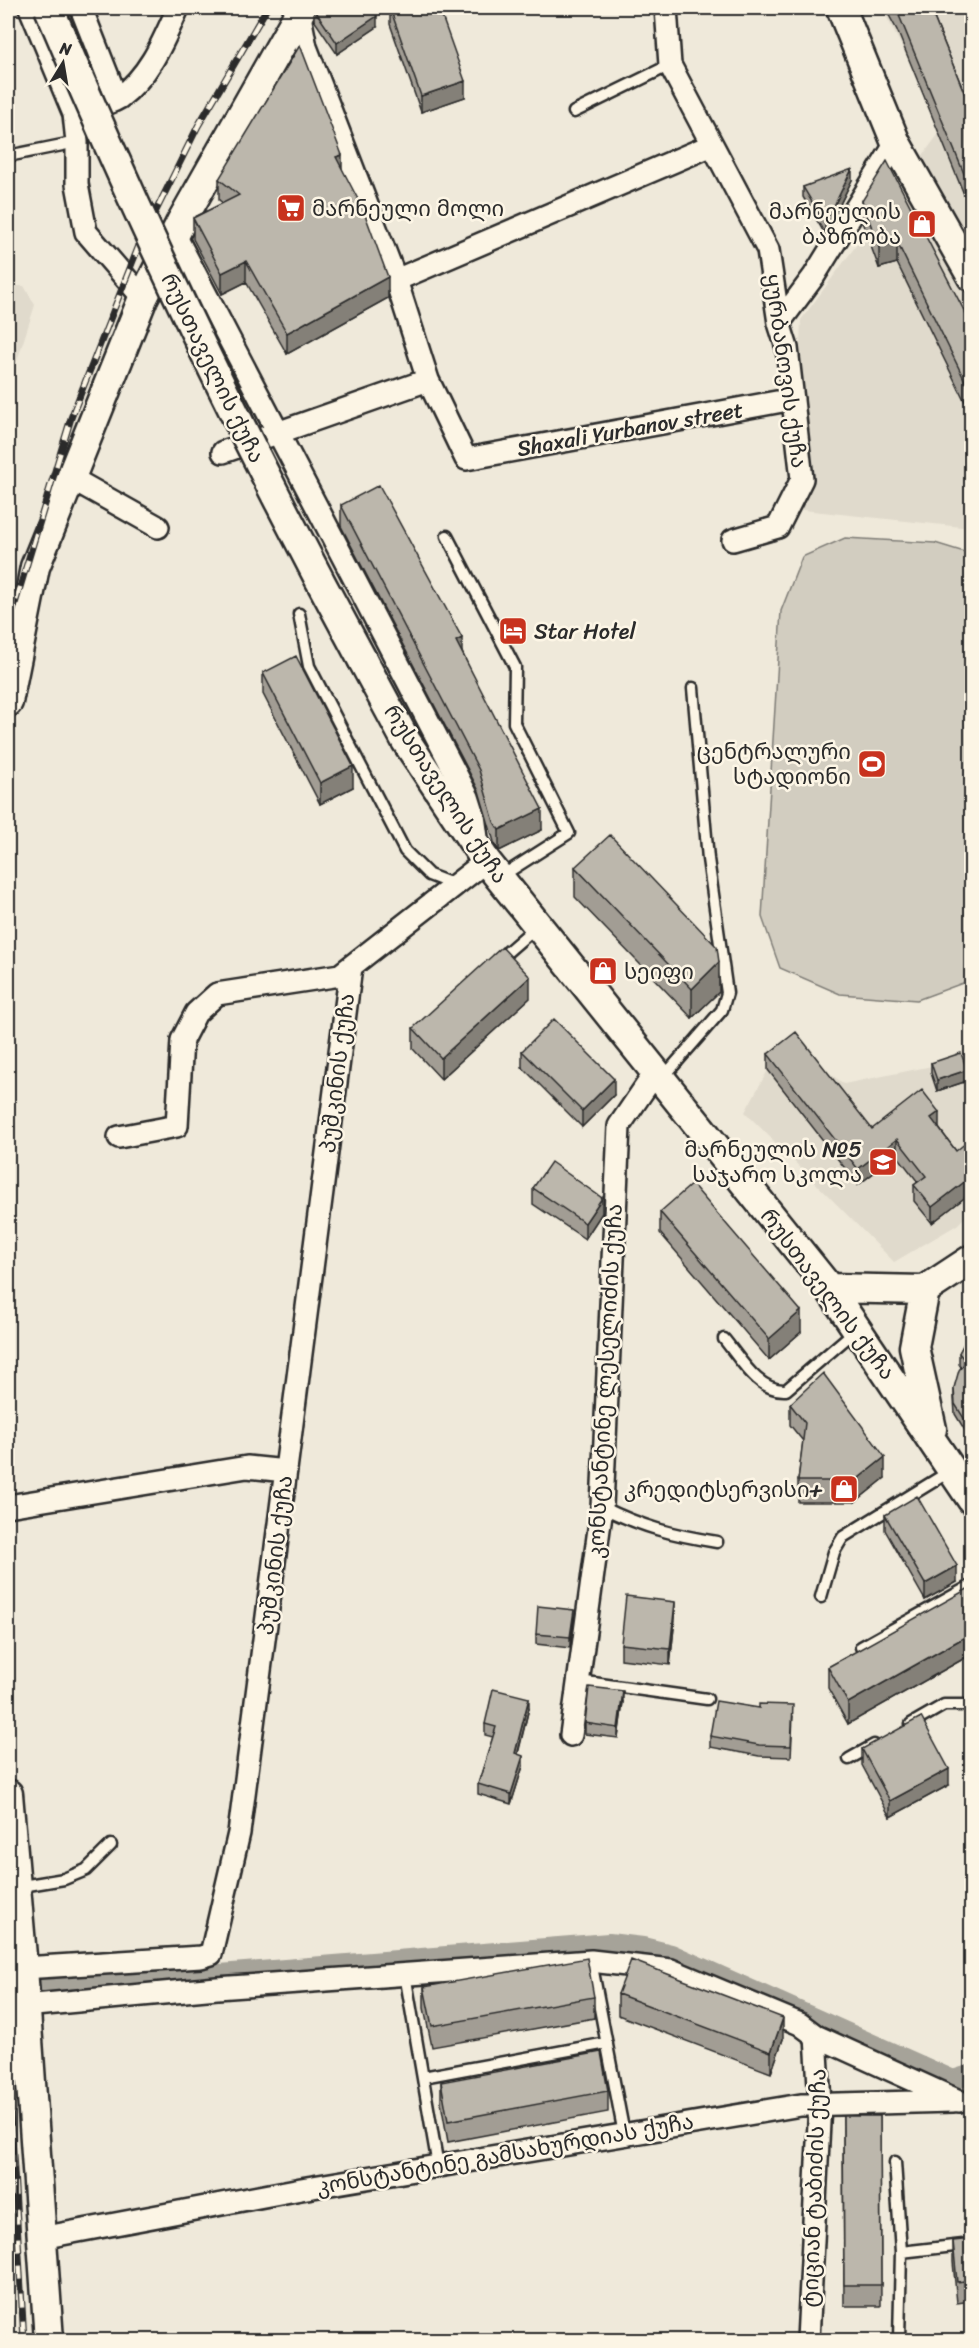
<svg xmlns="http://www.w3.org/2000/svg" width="979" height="2348" viewBox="0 0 979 2348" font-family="Sriracha,'Noto Sans Georgian',sans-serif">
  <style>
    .built { fill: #e0dacc }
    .green { fill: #d2cdc0; stroke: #7e7c76; stroke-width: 1.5 }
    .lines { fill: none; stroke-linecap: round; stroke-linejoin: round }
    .canal { stroke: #a6a399; stroke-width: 20 }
    .lane-casing { stroke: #2b2b2b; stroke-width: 15 }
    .street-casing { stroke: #2b2b2b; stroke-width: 26 }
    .secondary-casing { stroke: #2b2b2b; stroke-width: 33 }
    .lane { stroke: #fcf5e5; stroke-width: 10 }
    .street { stroke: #fcf5e5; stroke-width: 21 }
    .secondary { stroke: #fcf5e5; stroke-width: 28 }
    .rail-casing { stroke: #2b2b2b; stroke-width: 7 }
    .rail { stroke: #fcf5e5; stroke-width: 4.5; stroke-dasharray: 14; stroke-linecap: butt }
    .secondary-bridge-casing { stroke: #2b2b2b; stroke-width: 33; stroke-linecap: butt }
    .secondary-bridge { stroke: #fcf5e5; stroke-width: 28 }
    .wall { fill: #a29d94; stroke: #2b2b2b; stroke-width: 1.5 }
    .shaded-wall { fill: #848078; stroke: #2b2b2b; stroke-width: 1.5 }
    .building { fill: #bcb7ac; stroke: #2b2b2b; stroke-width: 1.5 }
    .labels { text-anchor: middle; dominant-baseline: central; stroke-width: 5; stroke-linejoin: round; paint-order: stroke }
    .poi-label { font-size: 22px; fill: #2b2b2b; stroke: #fcf5e5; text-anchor: end }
    .street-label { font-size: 22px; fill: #2b2b2b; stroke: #fcf5e5 }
  </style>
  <rect width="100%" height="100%" fill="#efe9da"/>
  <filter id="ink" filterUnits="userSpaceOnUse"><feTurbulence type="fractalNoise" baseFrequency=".0167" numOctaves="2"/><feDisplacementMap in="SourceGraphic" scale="12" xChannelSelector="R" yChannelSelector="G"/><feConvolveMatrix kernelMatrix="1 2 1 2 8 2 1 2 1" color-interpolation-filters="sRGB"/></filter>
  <g filter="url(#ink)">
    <!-- built -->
    <path class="built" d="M882,8H971V528L794,509L801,320L943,128Z
      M8,286H24L35,305L8,389Z
      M796,1048L844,1084L971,1058V1211L957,1225L894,1262L745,1112L768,1070Z"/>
    <!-- green -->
    <path class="green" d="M845,538L935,543L971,554V980L917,1000L840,994L780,968L762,917L781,611L802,557Z"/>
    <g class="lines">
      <!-- canal -->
      <path class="canal" d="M8,1991L609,1943L643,1947L671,1954L953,2080L972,2074"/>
      <!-- lane casing -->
      <g class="lane-casing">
        <path id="lane" d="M574,112L670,65
          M8,156L77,142
          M447,536L515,667L514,723L569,833L500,877
          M299,614L309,666L405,851L429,875L455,885
          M498,960L536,927
          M661,1080L722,1010L727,993L708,859L693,688
          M724,1339C740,1358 758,1392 786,1390L856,1330
          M602,1507C642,1527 673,1535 717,1542
          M821,1597L834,1552L843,1537L952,1470
          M861,1647L972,1585
          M579,1681L707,1699
          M911,1724L944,1705H972
          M849,1759L874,1745
          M16,1887L64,1879L86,1870L111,1845
          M591,1961L624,2134
          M405,1974L438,2166
          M423,2077L607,2043
          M895,2162L901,2252
          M899,2340L901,2252L972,2244"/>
      </g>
      <!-- street casing -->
      <g class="street-casing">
        <path id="street" d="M30,8L74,114L77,142V184L86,232L143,298
          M81,8L117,99
          M304,8L299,11L306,47L396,280L428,380L466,459L793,399
          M666,8L670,65L768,250L779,323L787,348L802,479L778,527L733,540
          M78,112C91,108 108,105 119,98C150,75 163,42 178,8
          M175,235L468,797L474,816L478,845
          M396,280L712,145
          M779,323L814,276L896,143
          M223,452L428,380
          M71,478L158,527
          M119,1137L177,1126L182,1040L196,1013L217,994L340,975L486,861
          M8,1506L247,1467L286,1471
          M571,1735L602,1507L619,1126L655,1073
          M23,1968L201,1957L211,1954L239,1833L351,967
          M24,2006L217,1988L591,1961L671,1970L800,2024L816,2036L959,2101
          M41,2238L301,2189L801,2105L953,2101
          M808,2340L820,2103L816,2036"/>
      </g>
      <!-- secondary casing -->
      <g class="secondary-casing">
        <path id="secondary" d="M841,8L896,143L972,277
          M363,661L406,741L486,861L829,1288L972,1500
          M8,702L35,567L143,298L181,222L302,8
          M829,1288L925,1290L972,1259
          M925,1290L914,1347L932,1429
          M8,1794L23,1968L49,2340"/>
      </g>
      <!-- lane -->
      <use href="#lane" class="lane"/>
      <!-- street -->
      <use href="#street" class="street"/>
      <!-- secondary -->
      <use href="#secondary" class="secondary"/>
      <!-- rail casing -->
      <g class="rail-casing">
        <path id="rail" d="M8,627L71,418L140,243L198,126L267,8
          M8,2070L24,2340"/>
      </g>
      <!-- rail -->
      <use href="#rail" class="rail"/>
      <!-- secondary-bridge casing -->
      <g class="secondary-bridge-casing">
        <path id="secondary-bridge" d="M49,8C143,230 247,448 363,661"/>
      </g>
      <!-- secondary-bridge -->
      <use href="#secondary-bridge" class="secondary-bridge"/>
    </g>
    <!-- wall -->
    <path class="wall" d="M390,8L465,97L421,112L390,24Z
      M885,8H930L972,112V214L897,30Z
      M314,9L377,27L337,54L314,20Z
      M342,169L388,298L287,354L246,282L222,294L193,239V218L223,203L219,200V179Z
      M852,180L828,229L825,234L803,197V187Z
      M862,201L972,326V416L897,263L879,268L862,222Z
      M8,224L11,226V282H8Z
      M341,505L462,652L542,830L499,851L494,842L479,791L341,526Z
      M263,673L353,787L320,804L263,694Z
      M575,867L719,992L692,1018L575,897Z
      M530,998L441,1079L413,1049V1028Z
      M522,1051L614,1095L582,1127L522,1067Z
      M768,1054L872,1129L939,1128L956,1151L972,1147V1192L932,1223L914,1201V1185L918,1182L897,1155L858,1185L768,1070Z
      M931,1063L967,1081L937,1091L931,1073Z
      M533,1188L602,1213L585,1239L533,1204Z
      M660,1212L801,1332L769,1360L660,1233Z
      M972,1330V1442L955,1414L954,1399V1388L961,1367L959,1364V1353Z
      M790,1404L885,1478L855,1502H798V1481L803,1441L790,1425Z
      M885,1515L957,1582L925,1600L885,1530Z
      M972,1589V1654L848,1724L828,1688V1667Z
      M675,1618L670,1665L621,1659V1644Z
      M574,1620L570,1648L536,1644V1634Z
      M623,1702L618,1738L585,1734V1723Z
      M529,1708L518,1754L523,1766L511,1804L478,1794V1784L493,1737L485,1735V1724Z
      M759,1708L793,1716L791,1757L759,1756L710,1747V1736Z
      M862,1749L949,1785L890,1817L862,1765Z
      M424,1987L594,1997V2018L432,2047L424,2008Z
      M618,1994L783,2039L771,2073L618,2015Z
      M441,2082L608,2091V2112L448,2142L441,2103Z
      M843,2116H880L881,2306H844Z
      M972,2239V2301L957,2303L953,2262V2241Z"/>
    <!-- shaded-wall -->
    <path class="shaded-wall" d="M377,16V27L337,54V43Z
      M465,81V97L421,112V96Z
      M342,155V176L336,157Z
      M852,169V180L825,234V224Z
      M897,242V263L879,268V247Z
      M246,261V282L222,294V273Z
      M388,277V298L287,354V333Z
      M462,638V659L456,641Z
      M353,766V787L320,804V783Z
      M542,809V830L499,851V830Z
      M719,962V992L692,1018V989Z
      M530,977V998L441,1079V1058Z
      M967,1070V1081L937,1091V1080Z
      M614,1079V1095L582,1127V1111Z
      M939,1112V1128L931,1134V1118Z
      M897,1139V1155L858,1185V1169Z
      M972,1176V1192L932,1223V1207Z
      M602,1198V1213L585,1239V1223Z
      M801,1311V1332L769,1360V1339Z
      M885,1457V1478L855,1502V1481Z
      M957,1566V1582L925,1600V1584Z
      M675,1602V1618L670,1665V1649Z
      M574,1610V1620L570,1648V1637Z
      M972,1633V1654L848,1724V1703Z
      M623,1691V1702L618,1738V1728Z
      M529,1698V1708L515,1764V1753Z
      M523,1756V1766L511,1804V1794Z
      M949,1769V1785L890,1817V1801Z
      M783,2018V2039L771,2073V2052Z"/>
    <!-- building -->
    <path class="building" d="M315,8H371L377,16L337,43L314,9Z
      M390,8H439L465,81L421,96Z
      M896,8H930L972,112V193Z
      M300,45L342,155L336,157L363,209L388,277L287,333L246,261L222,273L193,218L239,195L219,179Z
      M887,161L972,326V395L897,242L879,247L862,201Z
      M852,169L828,218L825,224L803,187Z
      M8,224L11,226V260H8Z
      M379,485L462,638L456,641L542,809L499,830L494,822L479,770L341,505Z
      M296,656L353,766L320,783L263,673Z
      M610,835L717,947L719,962L692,989L575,867Z
      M502,947L530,977L441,1058L413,1028Z
      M554,1019L614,1079L582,1111L522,1051Z
      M796,1032L872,1129L922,1090L939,1112L931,1118L956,1151L967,1142L972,1147V1176L932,1207L914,1185L926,1176L897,1139L858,1169L768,1054Z
      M961,1053L967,1070L937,1080L931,1063Z
      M551,1162L602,1198L585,1223L533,1188Z
      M692,1184L801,1311L769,1339L660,1212Z
      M971,1330H972V1431L955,1404L954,1388L959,1370L966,1362L959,1353Z
      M823,1373L885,1457L855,1481H798L805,1423L790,1404Z
      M917,1496L957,1566L925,1584L885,1515Z
      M971,1587L972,1589V1633L848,1703L828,1667Z
      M626,1596L675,1602L670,1649L621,1644Z
      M538,1606L574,1610L570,1637L536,1634Z
      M589,1687L623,1691L618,1728L585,1723Z
      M493,1689L529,1698L515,1753L523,1756L511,1794L478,1784L496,1727L485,1724Z
      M716,1701L759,1708V1704L793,1705L791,1746L759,1745L710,1736Z
      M921,1717L949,1769L890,1801L862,1749Z
      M587,1958L594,1997L432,2026L424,1987Z
      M631,1960L783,2018L771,2052L618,1994Z
      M601,2052L608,2091L448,2121L441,2082Z
      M843,2116H880L881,2285H844Z
      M972,2239V2280L957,2282L953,2241Z"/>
  </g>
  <!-- icons -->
  <defs>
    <g id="supermarket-square" transform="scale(1.5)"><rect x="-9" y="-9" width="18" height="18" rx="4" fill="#c8321e" stroke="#fcf5e5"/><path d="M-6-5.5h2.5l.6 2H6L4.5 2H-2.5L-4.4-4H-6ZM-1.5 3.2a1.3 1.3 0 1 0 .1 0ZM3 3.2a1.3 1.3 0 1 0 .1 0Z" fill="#fff"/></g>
    <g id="shop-square" transform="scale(1.5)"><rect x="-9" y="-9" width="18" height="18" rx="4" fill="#c8321e" stroke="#fcf5e5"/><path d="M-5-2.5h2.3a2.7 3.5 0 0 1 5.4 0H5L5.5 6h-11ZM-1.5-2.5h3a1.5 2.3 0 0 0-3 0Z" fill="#fff"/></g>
    <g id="hotel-square" transform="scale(1.5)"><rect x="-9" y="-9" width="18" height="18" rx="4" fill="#c8321e" stroke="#fcf5e5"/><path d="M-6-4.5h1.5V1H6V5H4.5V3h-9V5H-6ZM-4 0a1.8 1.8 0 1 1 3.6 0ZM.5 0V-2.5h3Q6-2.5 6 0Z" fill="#fff"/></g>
    <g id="stadium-square" transform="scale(1.5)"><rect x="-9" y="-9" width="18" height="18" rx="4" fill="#c8321e" stroke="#fcf5e5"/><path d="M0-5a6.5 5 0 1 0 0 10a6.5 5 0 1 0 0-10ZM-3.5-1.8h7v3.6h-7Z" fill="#fff"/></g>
    <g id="school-square" transform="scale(1.5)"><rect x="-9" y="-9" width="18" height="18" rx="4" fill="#c8321e" stroke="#fcf5e5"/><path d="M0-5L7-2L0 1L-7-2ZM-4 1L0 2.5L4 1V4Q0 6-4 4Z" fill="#fff"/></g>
  </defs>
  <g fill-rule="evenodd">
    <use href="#supermarket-square" x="291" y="208"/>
    <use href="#shop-square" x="922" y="224"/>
    <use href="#hotel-square" x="513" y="631"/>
    <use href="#stadium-square" x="872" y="764"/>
    <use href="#shop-square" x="603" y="971"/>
    <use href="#school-square" x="883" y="1162"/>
    <use href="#shop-square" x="844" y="1489"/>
  </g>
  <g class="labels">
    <!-- poi labels -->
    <g class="poi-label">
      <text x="312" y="208" text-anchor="start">მარნეული მოლი</text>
      <text x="901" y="211">მარნეულის<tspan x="901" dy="25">ბაზრობა</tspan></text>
      <text x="534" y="631" text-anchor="start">Star Hotel</text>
      <text x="851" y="751">ცენტრალური<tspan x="851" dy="25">სტადიონი</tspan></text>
      <text x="624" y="971" text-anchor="start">სეიფი</text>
      <text x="862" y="1149">მარნეულის №5<tspan x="862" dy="25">საჯარო სკოლა</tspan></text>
      <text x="823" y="1489">კრედიტსერვისი+</text>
    </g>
    <!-- street labels -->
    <g class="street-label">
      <text transform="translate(213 368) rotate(64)">რუსთაველის ქუჩა</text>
      <text transform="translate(786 371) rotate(82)">ყურბანოვის ქუჩა</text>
      <text transform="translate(630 429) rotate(-10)">Shaxali Yurbanov street</text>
      <text transform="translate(446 794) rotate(57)">რუსთაველის ქუჩა</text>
      <text transform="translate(337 1073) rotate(-83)">პუშკინის ქუჩა</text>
      <text transform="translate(828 1294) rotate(53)">რუსთაველის ქუჩა</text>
      <text transform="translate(605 1381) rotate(-87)">კონსტანტინე ლესელიძის ქუჩა</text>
      <text transform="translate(275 1555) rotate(-83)">პუშკინის ქუჩა</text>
      <text transform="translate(505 2154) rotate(-10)">კონსტანტინე გამსახურდიას ქუჩა</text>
      <text transform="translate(814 2188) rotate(-88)">ტიციან ტაბიძის ქუჩა</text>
    </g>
  </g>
  <!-- margin -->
  <rect width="979" height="2348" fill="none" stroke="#fcf5e5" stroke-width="30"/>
  <rect x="15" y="15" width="949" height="2318" fill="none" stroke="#2b2b2b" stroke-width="2" filter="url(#ink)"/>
  <!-- north arrow -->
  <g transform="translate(63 63) rotate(11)" stroke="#fcf5e5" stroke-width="4.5" paint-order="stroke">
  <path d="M0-4.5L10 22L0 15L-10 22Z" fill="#2b2b2b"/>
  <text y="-9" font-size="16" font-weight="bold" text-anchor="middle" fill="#2b2b2b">N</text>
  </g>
</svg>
